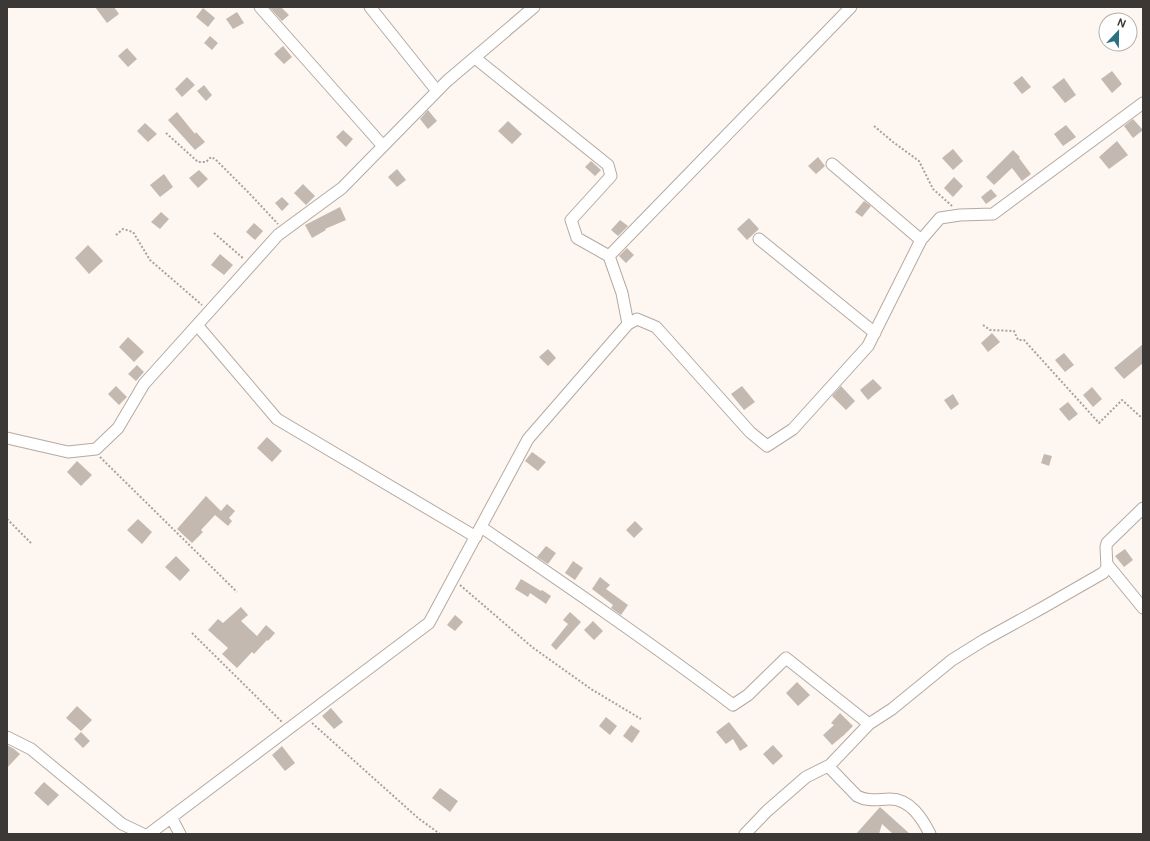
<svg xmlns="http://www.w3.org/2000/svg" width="1150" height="841" viewBox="0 0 1150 841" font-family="'DM Sans',sans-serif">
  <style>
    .building { fill: #c3b9b1 }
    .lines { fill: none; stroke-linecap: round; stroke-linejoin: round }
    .minor-casing { stroke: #b4aaa3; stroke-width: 13 }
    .path { stroke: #a8a19d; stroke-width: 2; stroke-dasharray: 2 2; stroke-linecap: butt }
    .minor { stroke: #fff; stroke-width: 11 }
  </style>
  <rect width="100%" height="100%" fill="#fef6f0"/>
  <!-- building -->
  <path class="building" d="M95,7H114L119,14L107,23Z
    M269,7H281L289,15L282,21Z
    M203,8L215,18L208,27L196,17Z
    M237,12L244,23L233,29L226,19Z
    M210,36L218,43L212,50L204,43Z
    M283,46L292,57L284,64L274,54Z
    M127,48L137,59L128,67L118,56Z
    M1112,71L1122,84L1112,93L1101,79Z
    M1022,76L1031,87L1022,94L1013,83Z
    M187,77L195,85L182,97L175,89Z
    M1064,78L1076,95L1065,103L1052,87Z
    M204,85L212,95L206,101L197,91Z
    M428,110L437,121L428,129L420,119Z
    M177,112L195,134L196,132L205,142L195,150L168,120Z
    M1133,119L1143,130L1133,138L1124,126Z
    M508,121L522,134L512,144L498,131Z
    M145,123L157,134L148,142L137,131Z
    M1066,125L1076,137L1063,146L1054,134Z
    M343,130L353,139L346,147L336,137Z
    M1117,141L1128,155L1109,169L1099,157Z
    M953,149L963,161L953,170L942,158Z
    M1013,150L1020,157L1019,158L1031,174L1022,181L1012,168L994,185L986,177Z
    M818,157L825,166L816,174L808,166Z
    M591,161L601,170L595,176L585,167Z
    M397,169L406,180L397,187L388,177Z
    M199,170L208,179L198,188L189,178Z
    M164,174L173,187L160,197L150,185Z
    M954,177L963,186L953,197L944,188Z
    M303,184L315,196L306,205L294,193Z
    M991,189L997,196L986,204L981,197Z
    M282,197L289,204L282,211L275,203Z
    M864,201L871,206L862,217L855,212Z
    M340,207L346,220L325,229L326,230L312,238L305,225Z
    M161,212L169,219L160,229L151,222Z
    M749,218L759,229L747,240L737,229Z
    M620,220L628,226L618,236L611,230Z
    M254,223L263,231L255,240L246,232Z
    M88,245L103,261L89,274L75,258Z
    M627,248L634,255L626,263L619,256Z
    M220,254L233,265L224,275L211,265Z
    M992,333L1000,342L988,352L981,343Z
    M128,337L144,352L134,362L119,347Z
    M1143,344V363L1124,379L1114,368Z
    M548,349L556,358L548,366L539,357Z
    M1064,353L1074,365L1065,372L1055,360Z
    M137,365L144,372L136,381L128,374Z
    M873,379L882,388L868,400L860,390Z
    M116,386L127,397L119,405L108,394Z
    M742,386L755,402L744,410L731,394Z
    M841,386L855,401L846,410L832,396Z
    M1092,387L1102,399L1093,407L1083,395Z
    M953,394L959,404L951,410L944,400Z
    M1068,402L1078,414L1069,421L1059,409Z
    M267,437L282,451L272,462L257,448Z
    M532,452L546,462L538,471L525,461Z
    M1044,454L1052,456L1049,466L1041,463Z
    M77,461L92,475L81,486L67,472Z
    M206,496L221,511L227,504L235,511L229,518L232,521L228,526L215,515L201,530L203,532L192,543L177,529Z
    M138,519L152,532L142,544L127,530Z
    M635,521L643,529L634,538L626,530Z
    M546,546L556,553L548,564L537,557Z
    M1125,549L1133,560L1124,567L1115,556Z
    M176,556L190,570L180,581L165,567Z
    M573,561L583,568L575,580L565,573Z
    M600,577L610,585L606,589L628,605L621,615L611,608L613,605L592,589Z
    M521,579L541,591L542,590L551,596L546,604L530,593L528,597L515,589Z
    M241,607L248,615L241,621L257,636L266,625L275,633L268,641L267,640L254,654L252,652L237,668L222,654L228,648L208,630L218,619L223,623Z
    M570,612L581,622L556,650L551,645L568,624L563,620Z
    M455,615L463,622L455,631L447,625Z
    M593,621L603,631L594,640L584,630Z
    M797,682L810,695L798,706L786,693Z
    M77,706L92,720L81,731L66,718Z
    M331,708L343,722L334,729L322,716Z
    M840,713L853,726L844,735L832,745L823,735L834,725L831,723Z
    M606,717L617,726L610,735L599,726Z
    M729,722L748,746L740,751L733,739L726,744L716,732Z
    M631,725L640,731L632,743L623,736Z
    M81,732L90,741L83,748L74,739Z
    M7,745L14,749L20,754L7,768Z
    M773,745L783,756L773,765L763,754Z
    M282,746L295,763L285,771L272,755Z
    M44,782L59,795L48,806L34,793Z
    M440,788L458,801L450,812L432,798Z
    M880,807L910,834H893L882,824L879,834H856Z"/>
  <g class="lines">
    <!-- minor casing -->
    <g class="minor-casing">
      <path id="minor" d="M260,7L383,146
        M370,7L437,91
        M475,58L608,165L611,176L571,220L577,238L609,256L622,293L628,324
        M832,164L921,240
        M759,239L875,333
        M609,256L851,7
        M197,325L277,419L476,537
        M7,438L68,452L96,449L118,428L144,384L278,235L342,188L447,81L534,7
        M481,527C566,585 651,643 733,705L748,695L786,658L869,724
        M1107,564L1143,608
        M7,737L31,749L122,824L143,834
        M828,766L857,796C868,802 878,799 890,799C910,799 922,818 930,834
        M171,817L180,834
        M149,834L429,623L528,439L628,324L637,319L656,327L750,432L767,446L793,429L868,346L921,240L940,218L960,215L993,214L1143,103
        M745,834L767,811L806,777L830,765L869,724L892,709L952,660L984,640L1042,608L1103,573L1107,568L1106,547L1107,543L1143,508"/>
    </g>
    <!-- path -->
    <path class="path" d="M874,126L893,142L919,161L933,189L952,206
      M166,133L198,162H206L211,157L215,159L249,193L278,224
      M214,233L244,259
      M116,235L123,229L133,232L150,260L202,305
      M1142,320H1143
      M983,325L990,330L1014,331L1018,340H1024L1099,423L1122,400L1143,419
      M100,457L237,592
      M7,519L31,543
      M460,585L532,647L591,689L641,719
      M192,633L282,722
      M312,723L418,818L440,834"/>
    <!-- minor -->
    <use href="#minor" class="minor"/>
  </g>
  <!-- border -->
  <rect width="1150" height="841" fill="none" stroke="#3c3835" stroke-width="16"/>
  <!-- north arrow -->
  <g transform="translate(1118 32) rotate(22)"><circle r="19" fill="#ffffff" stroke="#b1afae"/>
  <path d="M0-3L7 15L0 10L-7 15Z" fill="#2c6f81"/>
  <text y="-6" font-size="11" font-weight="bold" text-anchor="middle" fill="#3c3835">N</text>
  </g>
</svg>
